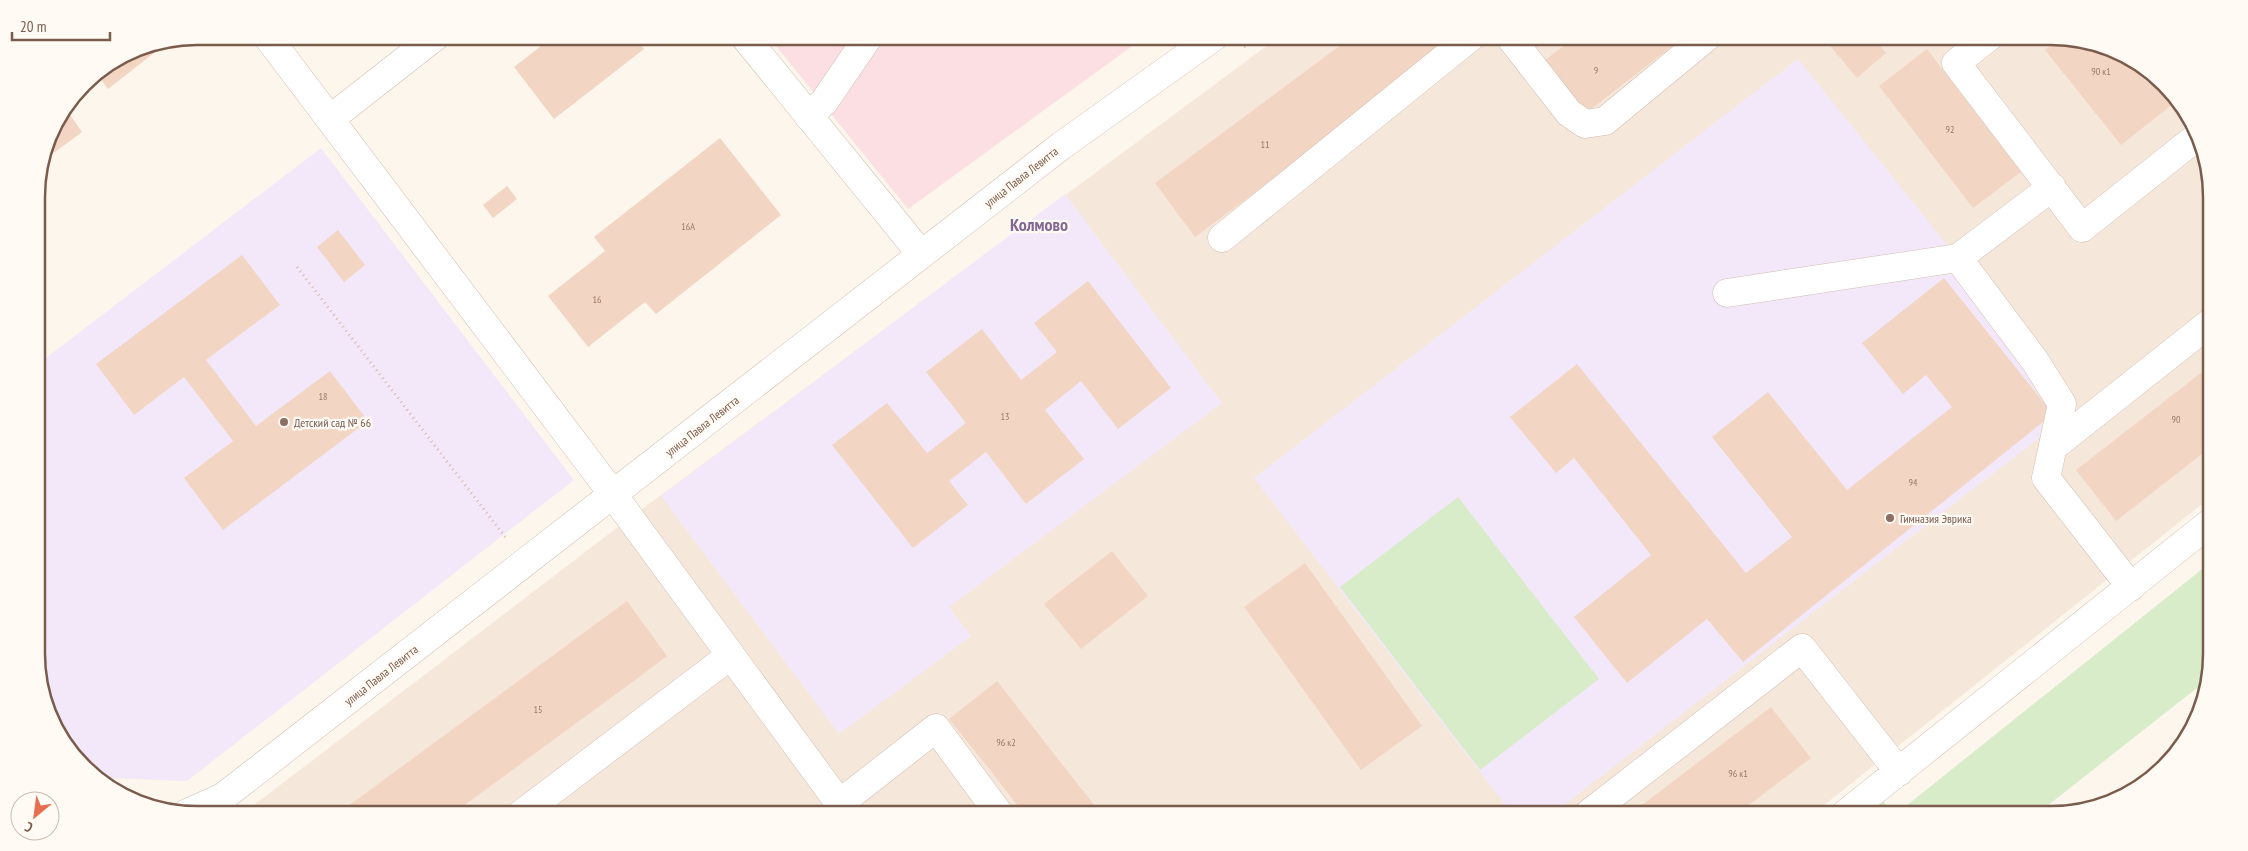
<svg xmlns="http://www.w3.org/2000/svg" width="2248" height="851" viewBox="0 0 2248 851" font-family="'PT Sans Narrow',sans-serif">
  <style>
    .residential { fill: #f5e8da }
    .education { fill: #f3e8fa }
    .medical { fill: #fbdfe3 }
    .green { fill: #d8ecc9 }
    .building { fill: #f3d5c3 }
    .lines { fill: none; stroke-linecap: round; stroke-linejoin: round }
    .minor-casing { stroke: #d1beb0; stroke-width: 29 }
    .path { stroke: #d9b8a5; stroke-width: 3; stroke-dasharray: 1 4; stroke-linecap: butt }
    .minor { stroke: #fff; stroke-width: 28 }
    .education-dot { fill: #8d6e63; stroke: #fffaf3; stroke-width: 2 }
    .labels { text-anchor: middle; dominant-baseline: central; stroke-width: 4.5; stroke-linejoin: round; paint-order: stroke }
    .number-label { font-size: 10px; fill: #987a6a }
    .street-label { font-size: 12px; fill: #7a5c4d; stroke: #fffaf3 }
    .education-label { font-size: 12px; fill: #785e54; stroke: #fffaf3; text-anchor: start }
    .district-label { font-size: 18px; font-weight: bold; fill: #846695; stroke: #fffaf3 }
    .rim { fill: none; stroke: #7a5c4d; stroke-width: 2.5 }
  </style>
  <rect width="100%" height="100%" fill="#fdf6ec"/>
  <!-- residential -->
  <path class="residential" d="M1280,36H2051L2102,45L2172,91L2195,126L2210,176L2211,497L1813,814L241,815L618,527Z"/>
  <!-- education -->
  <path class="education" d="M1798,59L2078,408L1551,815H1513L1254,478Z
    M321,148L574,480L187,781L104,778L76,760L39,685L38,364Z
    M1065,194L1222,403L949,607L971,636L839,734L661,496Z"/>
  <!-- medical -->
  <path class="medical" d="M768,36H1146L908,209Z"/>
  <!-- green -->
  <path class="green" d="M1458,497L1599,679L1480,770L1340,587Z
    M2211,562L2212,654L2207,680L2037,814H1896Z
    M1883,801L1894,814H1865Z"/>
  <!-- building -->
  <path class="building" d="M554,36H634L644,49L554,119L514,67Z
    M1353,36H1444L1452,47L1195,237L1155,183Z
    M1576,36H1685L1585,114L1544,61Z
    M1822,36H1872L1886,53L1857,78Z
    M2060,38L2102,45L2172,91L2178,100L2121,145L2045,50Z
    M168,42L108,89L96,73L136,48Z
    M1927,49L2021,172L1973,208L1879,86Z
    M66,109L82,132L44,160L53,126Z
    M720,138L781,215L656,314L645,302L588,347L548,296L605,251L594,237Z
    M507,186L517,199L493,218L483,205Z
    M338,230L365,265L344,282L317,247Z
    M242,255L280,305L206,360L256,426L330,371L368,421L223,530L184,478L233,441L184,377L134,415L96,364Z
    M1944,278L2053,414L1743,662L1707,619L1627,683L1574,617L1651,555L1574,458L1556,473L1510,417L1577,364L1746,573L1792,537L1712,437L1768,392L1847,490L1952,407L1926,375L1903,394L1862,343Z
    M1088,281L1171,388L1118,429L1081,381L1045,410L1084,459L1026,504L986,452L949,481L968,505L913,548L832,445L887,403L927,453L966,423L926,372L982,329L1021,380L1057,352L1034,323Z
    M2211,365V447L2116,521L2076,470Z
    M1112,551L1148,596L1081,649L1044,604Z
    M1305,563L1422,726L1361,770L1244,607Z
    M627,601L667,656L631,683L451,815H336Z
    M997,681L1102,815H1025L986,765L949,719Z
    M1771,707L1811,758L1737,814H1630Z"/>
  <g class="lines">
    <!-- minor casing -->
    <g class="minor-casing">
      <path id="minor" d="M267,36L600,477L848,815
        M744,36L921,254
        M1509,36L1569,113L1585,124L1605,121L1708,36
        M1990,36L1956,63L2082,228L2198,136
        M808,116L824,102L869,36
        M330,119L436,36
        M1222,238L1472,36
        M1958,258L2052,187
        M1727,293L1958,258L2035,361L2062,404L2046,478L2131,587
        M2053,447L2211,322
        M840,803L936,728L1000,815
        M187,813L223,797L1061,146L1215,36
        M1845,814L2211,522
        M520,815L731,655
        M1587,815L1802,648L1899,772"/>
    </g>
    <!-- path -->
    <path class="path" d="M1244,47L1258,36
      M297,267L506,538"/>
    <!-- minor -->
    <use href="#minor" class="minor"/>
  </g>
  <!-- markers -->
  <g class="education-dot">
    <circle cx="284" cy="422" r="5"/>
    <circle cx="1890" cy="518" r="5"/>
  </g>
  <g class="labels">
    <!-- number labels -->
    <g class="number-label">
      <text x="1596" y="70">9</text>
      <text x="2101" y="71">90 к1</text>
      <text x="1950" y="129">92</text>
      <text x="1265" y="144">11</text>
      <text x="688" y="226">16А</text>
      <text x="597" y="299">16</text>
      <text x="323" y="396">18</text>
      <text x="1005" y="416">13</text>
      <text x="2176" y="419">90</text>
      <text x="1913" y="482">94</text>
      <text x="538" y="709">15</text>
      <text x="1006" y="742">96 к2</text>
      <text x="1738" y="773">96 к1</text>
    </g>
    <!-- street labels -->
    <g class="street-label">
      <text transform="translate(1021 177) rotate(-38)">улица Павла Левитта</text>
      <text transform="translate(702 426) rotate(-38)">улица Павла Левитта</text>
      <text transform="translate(381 675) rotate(-38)">улица Павла Левитта</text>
    </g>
    <!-- education labels -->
    <g class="education-label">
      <text x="294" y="422">Детский сад № 66</text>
      <text x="1900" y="518">Гимназия Эврика</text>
    </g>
    <!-- district labels -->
    <g class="district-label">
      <text x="1039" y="224">Колмово</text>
    </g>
  </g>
  <!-- crop -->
  <path d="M0 0H2248V851H0ZM197 45H2051A152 152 0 0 1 2203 197V654A152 152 0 0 1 2051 806H197A152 152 0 0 1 45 654V197A152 152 0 0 1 197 45Z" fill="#fffaf3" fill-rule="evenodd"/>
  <path class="rim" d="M197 45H2051A152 152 0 0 1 2203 197V654A152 152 0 0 1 2051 806H197A152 152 0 0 1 45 654V197A152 152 0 0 1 197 45Z"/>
  <!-- north arrow -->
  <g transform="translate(35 816) rotate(209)"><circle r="24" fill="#fffaf3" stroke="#cabbb1"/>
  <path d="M0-4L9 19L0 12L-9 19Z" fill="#e76f51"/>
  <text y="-8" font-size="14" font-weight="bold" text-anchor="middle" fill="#7a5c4d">С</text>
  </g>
  <!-- scale -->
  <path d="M12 32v8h98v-8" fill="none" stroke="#7a5c4d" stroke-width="2.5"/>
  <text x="20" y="32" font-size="15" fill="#7a5c4d" stroke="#fffaf3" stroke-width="4" paint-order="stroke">20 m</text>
</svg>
